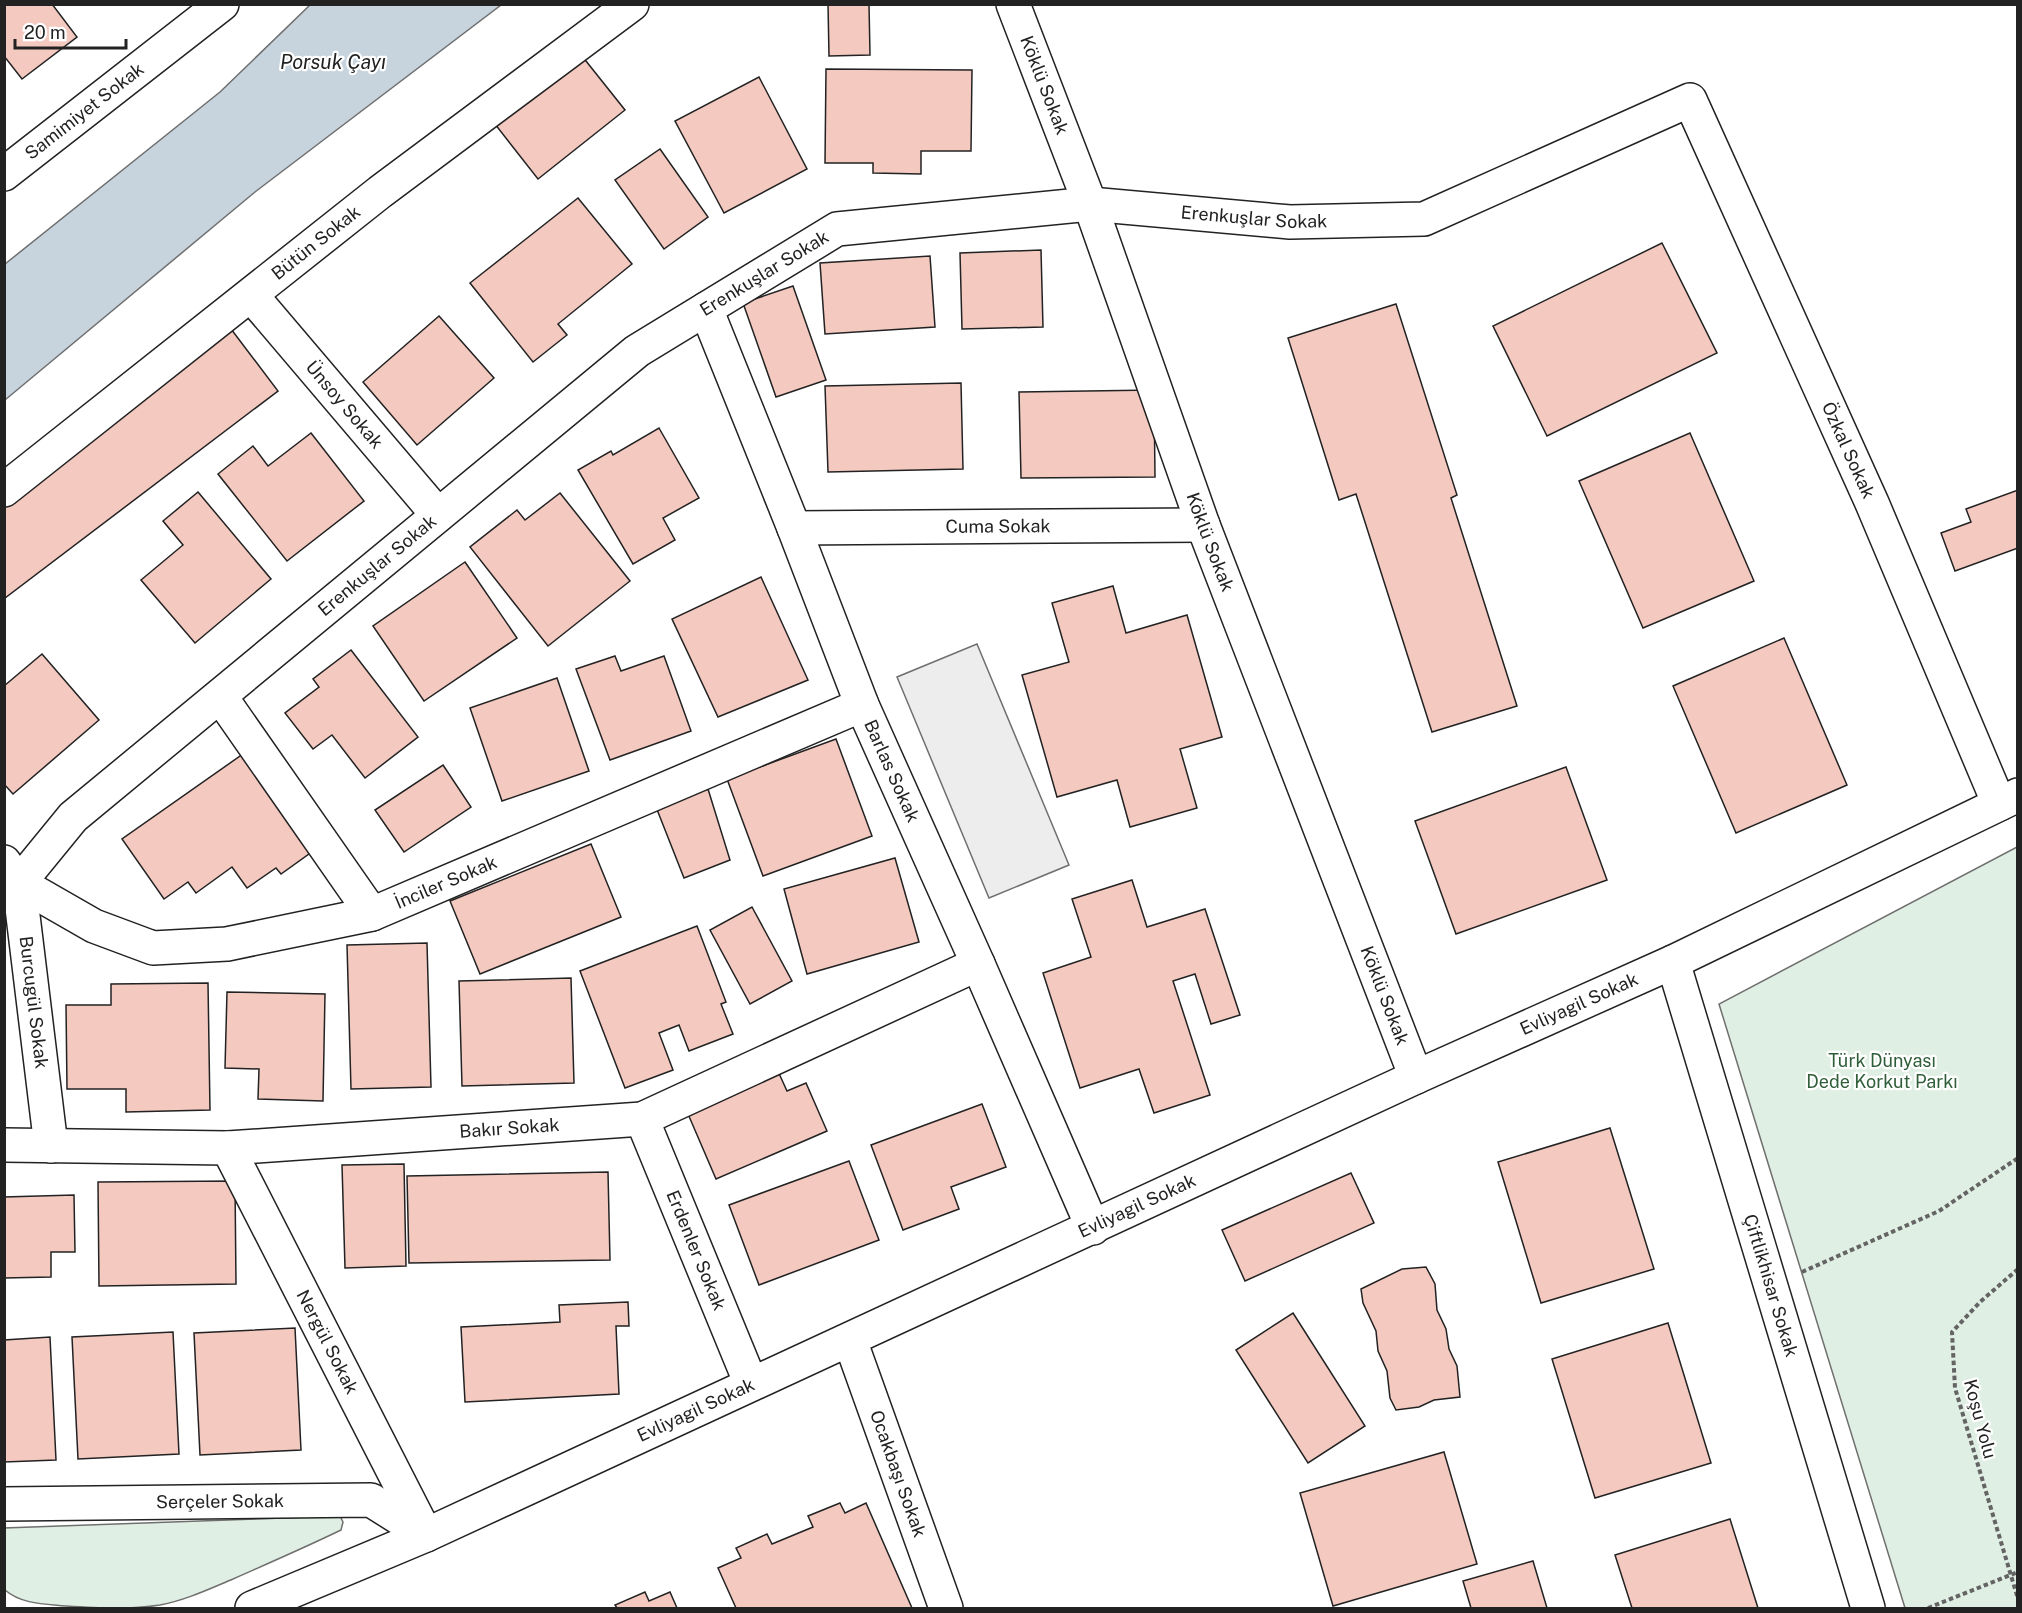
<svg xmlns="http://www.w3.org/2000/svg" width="2022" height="1613" font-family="'Public Sans',sans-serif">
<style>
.green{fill:#e0efe3;stroke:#6f6f6f;stroke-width:1.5}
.parking{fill:#ededed;stroke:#6f6f6f;stroke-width:1.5}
.water{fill:#c7d3dd;stroke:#6f6f6f;stroke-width:1.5}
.building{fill:#f3c9c0;stroke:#222;stroke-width:1.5}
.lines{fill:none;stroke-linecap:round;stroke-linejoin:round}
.street-casing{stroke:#222;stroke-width:36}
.path{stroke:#646464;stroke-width:4;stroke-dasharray:4.5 3;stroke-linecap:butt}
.street{stroke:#fff;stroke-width:33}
.labels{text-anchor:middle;stroke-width:4.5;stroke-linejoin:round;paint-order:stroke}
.street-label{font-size:18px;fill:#222;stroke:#fff}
.park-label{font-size:18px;fill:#2f5e38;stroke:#fff}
.water-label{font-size:20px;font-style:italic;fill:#222;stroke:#fff}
</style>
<rect width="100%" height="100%" fill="#fff"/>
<g class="green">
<path d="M2017,847v761h-112l-186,-604z"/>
<path d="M340,1516l3,6 -2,8c-35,17 -72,33 -108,49 -24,10 -47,21 -73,26 -32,5 -63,3 -95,1 -21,-2 -44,-2 -60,-16l-1,-62z"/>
</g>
<path class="parking" d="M977,644l92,221 -80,33 -92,-221z"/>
<path class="water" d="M310,5h191l-246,187 -250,208v-136l215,-172z"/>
<g class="building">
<path d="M4,4h48l25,33 -55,42 -18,-23z"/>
<path d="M828,4h41l1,51 -41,1z"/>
<path d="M578,51l47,59 -87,69 -47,-60z"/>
<path d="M826,69l146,1 -1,81h-50v23l-48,-1v-10h-48z"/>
<path d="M759,77l48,92 -83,44 -49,-92z"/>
<path d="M660,149l48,68 -44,32 -49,-69z"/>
<path d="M578,198l54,66 -74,60 9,11 -34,27 -63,-79z"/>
<path d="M1662,243l55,110 -170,83 -54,-110z"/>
<path d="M1041,250l2,77 -81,2 -2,-76z"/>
<path d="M930,256l5,71 -110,7 -5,-71z"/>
<path d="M793,286l33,94 -50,17 -33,-94z"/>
<path d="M1396,304l61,191 -6,3 66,208 -85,26 -76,-238 -17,6 -51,-162z"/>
<path d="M439,316l55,62 -77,67 -54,-63z"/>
<path d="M228,325l50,66 -273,207 -1,-105z"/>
<path d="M961,383l2,86 -135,3 -3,-86z"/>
<path d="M1154,390l1,87 -134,1 -2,-86z"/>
<path d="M659,428l40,70 -36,20 12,22 -42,24 -55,-94 33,-19 2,4z"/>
<path d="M311,433l53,68 -77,60 -69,-87 35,-28 15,20z"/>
<path d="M1690,433l64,148 -111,47 -64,-147z"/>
<path d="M2018,490v58l-63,23 -14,-38 30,-11 -5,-13z"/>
<path d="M198,492l73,87 -76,64 -54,-63 42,-35 -20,-24z"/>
<path d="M560,493l70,88 -82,65 -78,-99 47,-37 8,10z"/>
<path d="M465,562l52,76 -93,63 -51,-75z"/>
<path d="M761,577l47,103 -90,37 -46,-98z"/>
<path d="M1113,586l13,47 61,-18 35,122 -42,12 17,59 -67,19 -13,-47 -60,17 -35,-122 47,-13 -17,-59z"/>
<path d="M1784,638l63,147 -111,48 -63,-147z"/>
<path d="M351,650l67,87 -53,41 -33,-43 -19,14 -28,-36 34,-26 -6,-8z"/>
<path d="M42,654l57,66 -86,74 -9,-10v-98z"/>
<path d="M615,656l6,15 43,-15 27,75 -81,29 -34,-91z"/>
<path d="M557,678l32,93 -87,30 -32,-93z"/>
<path d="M836,739l36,97 -109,40 -36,-97z"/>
<path d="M250,749l70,97 -39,28 -5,-6 -29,20 -15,-21 -36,26 -8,-11 -24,17 -42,-60z"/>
<path d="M443,765l28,42 -67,45 -29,-42z"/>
<path d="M1566,767l41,113 -151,54 -41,-113z"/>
<path d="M708,789l22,71 -46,18 -28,-71z"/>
<path d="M591,844l30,73 -141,57 -30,-73z"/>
<path d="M895,858l24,84 -112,32 -23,-85z"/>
<path d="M1132,880l15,47 58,-18 35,106 -29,9 -16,-50 -22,7 37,114 -56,18 -15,-44 -59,19 -37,-115 48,-16 -19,-58z"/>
<path d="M752,907l40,74 -42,23 -40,-74z"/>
<path d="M697,926l29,76 -5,2 12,30 -44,17 -10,-26 -20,8 14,37 -48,18 -45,-117z"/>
<path d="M427,943l4,144 -80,2 -4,-144z"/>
<path d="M571,978l3,105 -112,3 -3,-105z"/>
<path d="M208,983l2,127 -84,2v-23h-59l-1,-84h45v-21z"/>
<path d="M227,992l98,2 -2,107 -65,-2 1,-30 -34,-1z"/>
<path d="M777,1069l10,22 19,-8 21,48 -111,48 -31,-72z"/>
<path d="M982,1104l24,63 -55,20 8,22 -56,21 -32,-85z"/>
<path d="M1610,1128l44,141 -113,34 -43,-141z"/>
<path d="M849,1161l30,79 -120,45 -30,-80z"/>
<path d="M404,1164l2,102 -61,2 -3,-103z"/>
<path d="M608,1172l2,88 -201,3 -2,-87z"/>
<path d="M1351,1173l23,50 -129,58 -23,-51z"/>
<path d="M235,1181l1,103 -137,2 -1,-104z"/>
<path d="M74,1195l1,57h-24v25l-47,1v-81z"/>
<path d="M1426,1267l9,17 2,26 9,19 3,20 8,17 3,31 -26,3 -15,7 -23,3 -6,-12 -3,-27 -9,-20 -2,-20 -13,-28 -2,-14 41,-20z"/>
<path d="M628,1302l1,24h-13l3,68 -154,8 -4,-75 99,-5 -1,-17z"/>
<path d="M1293,1313l72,113 -57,37 -72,-113z"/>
<path d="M1668,1323l43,140 -116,35 -43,-139z"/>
<path d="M295,1328l6,122 -101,5 -6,-122z"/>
<path d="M173,1332l6,122 -101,5 -6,-122z"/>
<path d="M50,1337l6,123 -52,2v-122z"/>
<path d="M1444,1452l33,112 -144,42 -33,-113z"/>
<path d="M840,1503l5,10 21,-10 46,105h-176l-18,-40 23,-10 -5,-10 31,-14 5,10 41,-17 -5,-11z"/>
<path d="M1730,1519l28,89h-126l-17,-53z"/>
<path d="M1533,1561l14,47h-76l-8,-27z"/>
<path d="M645,1592l4,9 21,-9 7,16h-60l-2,-3z"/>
</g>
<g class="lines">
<g class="street-casing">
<g id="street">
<path id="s1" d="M1013,4l77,200 113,321 213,552"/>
<path id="s2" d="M4,174l218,-170"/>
<path id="s3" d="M251,295l187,220"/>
<path id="s4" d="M706,309l88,219 68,177 116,259 115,264"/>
<path id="s5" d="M4,490l376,-298 252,-188"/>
<path id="s6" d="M794,528l409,-3"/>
<path d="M220,696l152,218"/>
<path id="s7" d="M4,862l15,21 32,263"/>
<path id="s8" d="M19,883l54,-66 564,-466 200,-122 253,-25 200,18 134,-3 266,-119 182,403 127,301"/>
<path id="s9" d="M19,883l75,43 59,22 74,-4 145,-30 490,-209"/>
<path id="s10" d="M1673,962l195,646"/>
<path id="s11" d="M642,1119l109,265"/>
<path id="s12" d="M4,1145l224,3 414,-29 336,-155"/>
<path id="s13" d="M228,1148l198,387"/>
<path id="s14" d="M850,1340l96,268"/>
<path id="s15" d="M4,1504l367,-4 54,34"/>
<path id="s16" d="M252,1608l174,-73 990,-458 257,-115 345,-167"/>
</g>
</g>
<g class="path">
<path d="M2018,1269l-38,33 -28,30 3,56 63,211"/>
<path d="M1802,1272l137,-61 79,-53"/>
<path d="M1928,1608l90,-36"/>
</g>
<use href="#street" class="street"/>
</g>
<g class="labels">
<g class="street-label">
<text dy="6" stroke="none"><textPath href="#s1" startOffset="87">Köklü Sokak</textPath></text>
<text dy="6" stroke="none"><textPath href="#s2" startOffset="102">Samimiyet Sokak</textPath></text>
<text dy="6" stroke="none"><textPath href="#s8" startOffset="1470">Erenkuşlar Sokak</textPath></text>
<text dy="6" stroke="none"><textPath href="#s5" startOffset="398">Bütün Sokak</textPath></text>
<text dy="6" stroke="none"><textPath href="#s8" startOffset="966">Erenkuşlar Sokak</textPath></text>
<text dy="6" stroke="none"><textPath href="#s3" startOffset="144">Ünsoy Sokak</textPath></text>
<text dy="6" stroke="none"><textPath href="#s8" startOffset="2316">Özkal Sokak</textPath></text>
<text dy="6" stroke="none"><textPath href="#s6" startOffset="204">Cuma Sokak</textPath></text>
<text dy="6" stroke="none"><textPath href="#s1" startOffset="573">Köklü Sokak</textPath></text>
<text dy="6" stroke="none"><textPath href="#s8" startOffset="480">Erenkuşlar Sokak</textPath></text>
<text dy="6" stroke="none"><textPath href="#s4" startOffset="498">Barlas Sokak</textPath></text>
<text dy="6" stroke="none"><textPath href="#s9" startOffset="452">İnciler Sokak</textPath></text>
<text dy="6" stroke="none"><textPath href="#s1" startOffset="1059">Köklü Sokak</textPath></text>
<text dy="6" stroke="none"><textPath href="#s7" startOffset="146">Burcugül Sokak</textPath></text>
<text dy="6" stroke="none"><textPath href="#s16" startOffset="1458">Evliyagil Sokak</textPath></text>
<text dy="6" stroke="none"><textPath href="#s12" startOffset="506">Bakır Sokak</textPath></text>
<text dy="6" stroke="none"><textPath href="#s16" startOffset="972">Evliyagil Sokak</textPath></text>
<text dy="6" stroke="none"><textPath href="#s11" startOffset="142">Erdenler Sokak</textPath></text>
<text dy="6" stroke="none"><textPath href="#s10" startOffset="338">Çiftlikhisar Sokak</textPath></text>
<text dy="6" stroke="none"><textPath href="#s13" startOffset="218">Nergül Sokak</textPath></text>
<text dy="6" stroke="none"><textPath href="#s16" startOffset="486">Evliyagil Sokak</textPath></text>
<text transform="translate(1980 1419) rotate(75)" y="6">Koşu Yolu</text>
<text dy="6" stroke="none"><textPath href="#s14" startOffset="142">Ocakbaşı Sokak</textPath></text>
<text dy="6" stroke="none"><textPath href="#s15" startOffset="216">Serçeler Sokak</textPath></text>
</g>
<g class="park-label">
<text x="1882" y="1067">Türk Dünyası<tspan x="1882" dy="21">Dede Korkut Parkı</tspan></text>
</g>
<g class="water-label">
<text x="333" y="69">Porsuk Çayı</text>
</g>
</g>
<rect width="2022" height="1613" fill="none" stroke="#222222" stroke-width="12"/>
<path d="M15 39v9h111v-9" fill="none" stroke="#222222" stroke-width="3"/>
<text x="24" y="39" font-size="18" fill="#222222" stroke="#ffffff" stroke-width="4.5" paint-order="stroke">20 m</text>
</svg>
